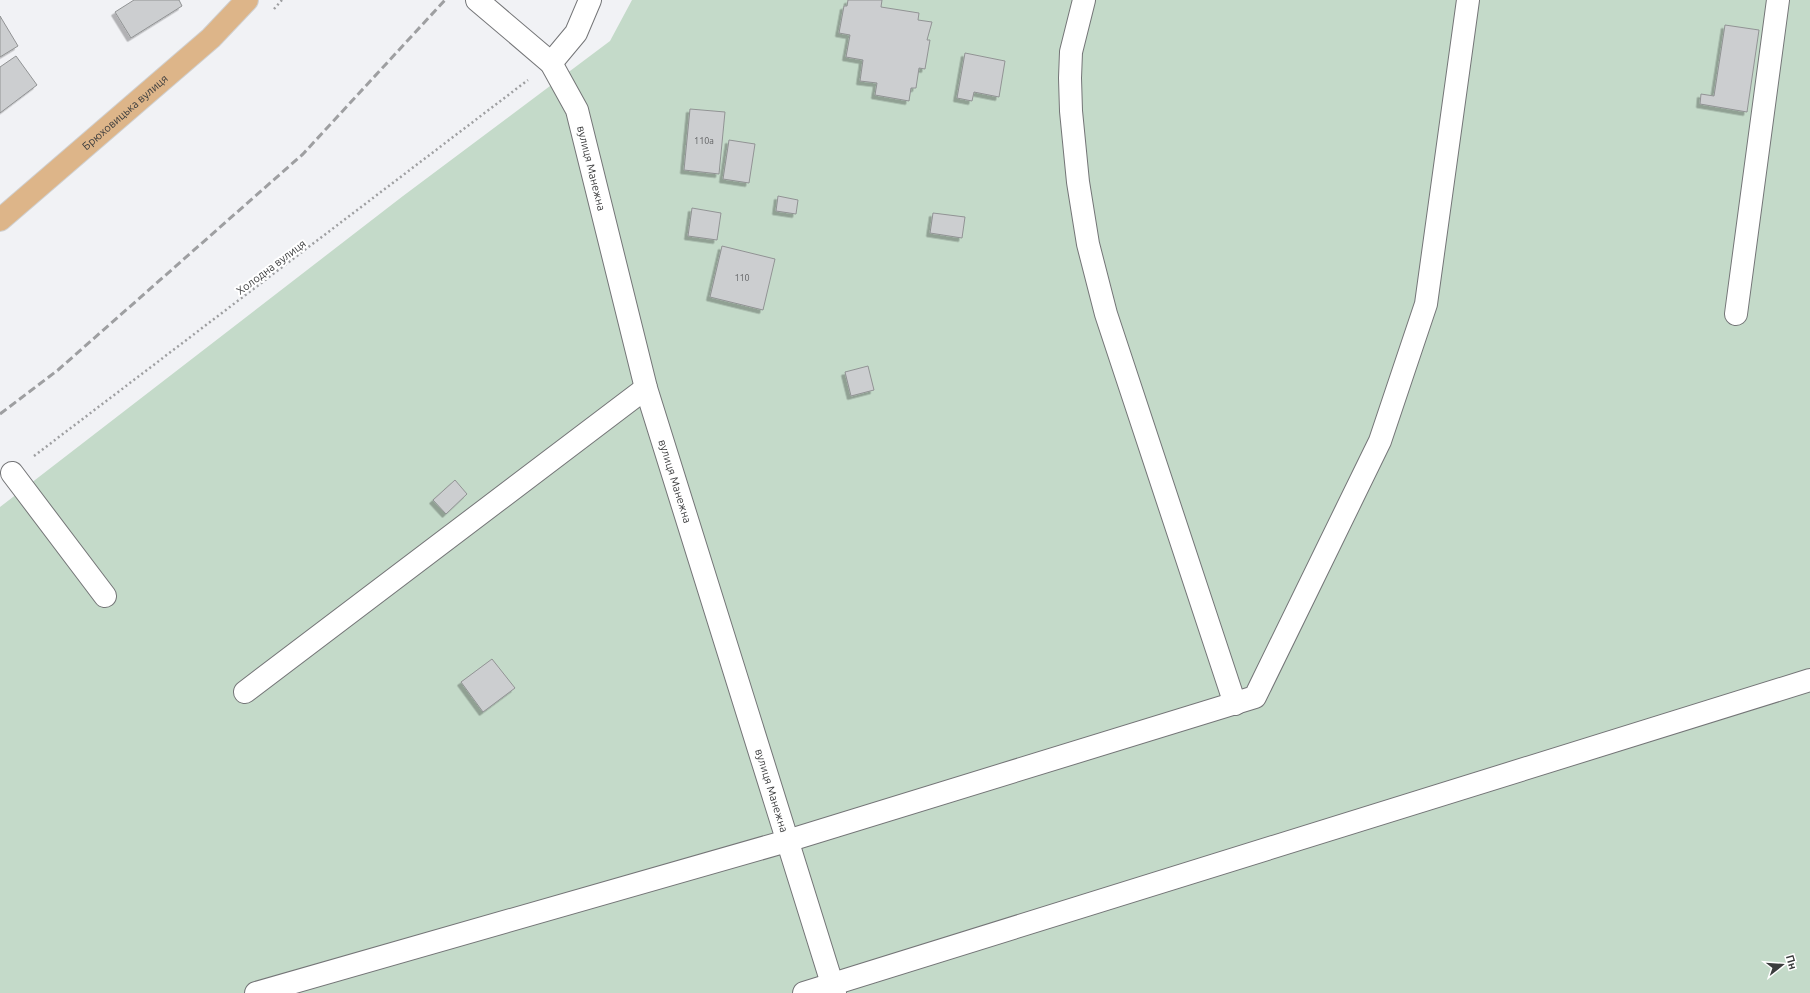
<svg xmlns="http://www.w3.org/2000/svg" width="1810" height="993" font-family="Ubuntu,sans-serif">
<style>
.green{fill:#c4dac9}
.building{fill:#ccced0;stroke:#919394;filter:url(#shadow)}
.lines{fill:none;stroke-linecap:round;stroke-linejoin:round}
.minor-casing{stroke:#747577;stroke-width:24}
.major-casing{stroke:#d0d0d0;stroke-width:24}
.path{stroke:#9e9fa1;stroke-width:2.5;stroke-dasharray:2 3;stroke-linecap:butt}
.minor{stroke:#fff;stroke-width:22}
.major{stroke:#ddb589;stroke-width:22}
.rail{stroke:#9e9fa1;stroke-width:3;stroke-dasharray:8 4;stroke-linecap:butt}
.labels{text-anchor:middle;stroke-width:4;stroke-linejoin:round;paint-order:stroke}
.number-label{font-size:9px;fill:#5f6062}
.street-label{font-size:11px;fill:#3b3c3d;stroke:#fff}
</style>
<defs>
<filter id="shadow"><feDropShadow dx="-3.5" dy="3.5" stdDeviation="0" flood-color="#0004"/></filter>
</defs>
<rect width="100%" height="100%" fill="#f1f2f5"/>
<path class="green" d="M632,0h1178v993h-1810v-486l403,-311 207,-155z"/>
<g class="building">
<path d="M134,0h45l3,6 -51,32 -16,-26z"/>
<path d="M848,0h34l-1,7 38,6 -1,7 14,2 -5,18h3l-5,29 -6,-1 -3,20h-5l-2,13 -34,-6 2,-12 -17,-2 3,-21 -17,-3 4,-22 -11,-2 5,-27h3z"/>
<path d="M0,16l18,30 -18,11z"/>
<path d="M1725,25l34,5 -12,82 -47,-8 1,-10 13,2z"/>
<path d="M965,53l40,8 -6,36 -25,-5 -2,9 -15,-3z"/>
<path d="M16,56l21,29 -37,28v-46z"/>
<path d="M690,109l35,3 -6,62 -35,-4z"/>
<path d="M729,140l26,4 -6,39 -26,-4z"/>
<path d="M778,196l20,4 -2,14 -20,-3z"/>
<path d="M692,208l29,5 -4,27 -29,-4z"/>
<path d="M933,213l32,4 -3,21 -32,-5z"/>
<path d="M722,246l53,13 -12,51 -53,-13z"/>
<path d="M868,366l6,24 -23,6 -6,-24z"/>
<path d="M455,480l12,14 -21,20 -13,-14z"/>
<path d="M492,659l23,29 -32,24 -22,-30z"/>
</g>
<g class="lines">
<g class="minor-casing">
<g id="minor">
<path id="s1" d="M477,0l74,63 26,47 69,278 189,605"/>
<path d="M1084,0l-13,52 -1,26 1,33 7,71 10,62 18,70 129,390"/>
<path d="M551,63l25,-30 14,-33"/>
<path d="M1736,314l42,-314"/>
<path d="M12,473l93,123"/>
<path d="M245,692l401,-304"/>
<path d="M256,993l531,-152 468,-144 125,-256 46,-137 42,-304"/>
<path d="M804,993l1006,-313"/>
</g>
</g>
<g class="major-casing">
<g id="major">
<path id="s2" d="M0,220l211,-182 36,-38"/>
</g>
</g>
<g class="path">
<path d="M274,9l8,-9"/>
<path d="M34,456l494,-376"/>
</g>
<use href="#minor" class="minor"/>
<use href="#major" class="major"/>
<path class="rail" d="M0,414l58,-44 245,-216 142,-154"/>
</g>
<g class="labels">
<g class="number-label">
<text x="704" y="144">110а</text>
<text x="742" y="281">110</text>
</g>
<g class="street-label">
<text dy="4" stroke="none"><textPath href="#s2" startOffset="165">Брюховицька вулиця</textPath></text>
<text dy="4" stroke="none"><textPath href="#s1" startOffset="211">вулиця Манежна</textPath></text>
<text transform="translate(271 267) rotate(-37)" y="4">Холодна вулиця</text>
<text dy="4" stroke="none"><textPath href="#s1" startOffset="535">вулиця Манежна</textPath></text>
<text dy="4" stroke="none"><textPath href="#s1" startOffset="859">вулиця Манежна</textPath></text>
</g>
</g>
<g transform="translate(1782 965) rotate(73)" stroke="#ffffff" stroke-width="3" paint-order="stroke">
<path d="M0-3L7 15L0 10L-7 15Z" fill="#3b3c3d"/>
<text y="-6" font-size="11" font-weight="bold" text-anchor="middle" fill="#3b3c3d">Пн</text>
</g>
</svg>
